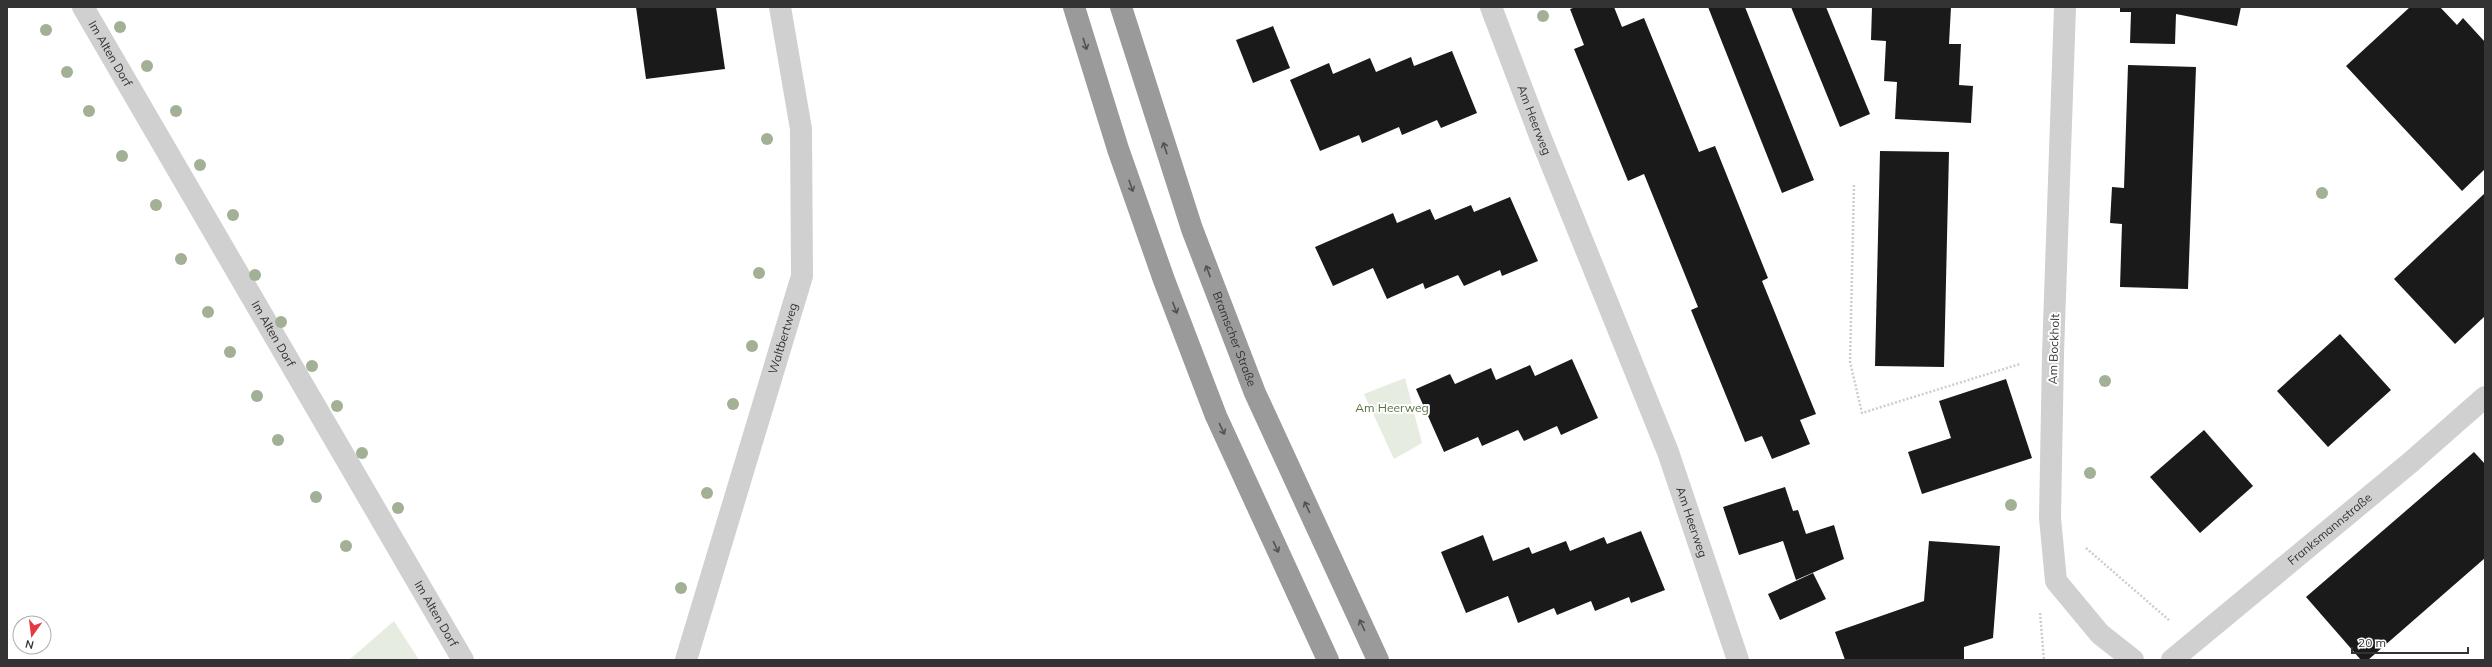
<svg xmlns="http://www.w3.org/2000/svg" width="2492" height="667" font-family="Mulish,sans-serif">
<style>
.green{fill:#e6ecdf}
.building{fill:#1a1a1a}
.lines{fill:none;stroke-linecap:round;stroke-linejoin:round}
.path{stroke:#cdcdcd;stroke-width:2.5;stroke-dasharray:2 2;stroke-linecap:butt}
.street{stroke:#d0d0d0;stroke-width:22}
.highway{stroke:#9a9a9a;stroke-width:22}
.tree{fill:#a2b095}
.oneway{stroke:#525252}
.labels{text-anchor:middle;stroke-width:4;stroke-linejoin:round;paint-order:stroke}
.street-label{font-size:12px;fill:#333;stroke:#fff}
.park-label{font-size:12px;fill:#56703f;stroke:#fff}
</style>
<rect width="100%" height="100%" fill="#fff"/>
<g class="green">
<path d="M1405,378l17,65 -28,16 -30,-65z"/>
<path d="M394,621l25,39h-70z"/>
</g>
<g class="building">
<path d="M636,7h80l9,62 -79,10z"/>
<path d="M1576,7h38l8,20 22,-9 55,134 16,-6 53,132 -6,3 54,133 -16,6 10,24 -38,15 -10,-23 -17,6 -54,-132 7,-3 -54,-133 -16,7 -54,-132 10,-4 -14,-36z"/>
<path d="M1708,7h37l69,173 -32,13z"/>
<path d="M1791,7h35l44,107 -30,13z"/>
<path d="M1872,7h79l-2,37h12l-2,41 14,1 -2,37 -76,-4 2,-37 -13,-1 2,-40 -15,-1z"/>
<path d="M2120,7h121l-4,19 -61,-12 -1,30 -45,-1 1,-31h-11z"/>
<path d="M2410,7h30l17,18 6,-7 22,24v127l-23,22 -116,-125z"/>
<path d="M1273,26l17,42 -37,15 -17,-43z"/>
<path d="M1452,51l25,62 -36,15 -4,-8 -35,15 -3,-8 -37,16 -3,-8 -39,16 -30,-71 39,-17 4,11 37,-16 6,14 35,-15 3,9z"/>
<path d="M2128,65l68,2 -8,222 -68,-2 2,-63 -12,-1 2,-36 12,1z"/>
<path d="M1880,151l69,1 -5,215 -69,-1z"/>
<path d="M2485,193v123l-30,28 -61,-65z"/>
<path d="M1510,197l28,64 -36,15 -2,-6 -36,16 -6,-11 -33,14 -2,-6 -36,16 -14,-31 -40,18 -18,-39 78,-34 4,10 33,-14 5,11 36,-15 3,7z"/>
<path d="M2340,334l51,56 -63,57 -51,-56z"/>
<path d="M1572,359l26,59 -37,17 -4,-9 -33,15 -6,-11 -36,16 -4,-9 -34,15 -28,-63 34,-15 5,10 36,-16 5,12 34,-15 5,11z"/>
<path d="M2006,379l26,79 -110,36 -14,-42 43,-14 -12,-37z"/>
<path d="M2204,430l49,56 -53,47 -50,-56z"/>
<path d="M2474,452l11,12v94l-117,102h-7l-55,-63z"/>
<path d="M1785,487l8,24 5,-1 8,24 28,-9 10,34 -48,21 -13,-39 -44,14 -16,-48z"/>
<path d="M1641,531l24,59 -34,13 -2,-6 -34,14 -4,-10 -34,14 -3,-7 -36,15 -10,-27 -42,17 -25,-61 42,-17 10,26 36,-14 3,7 34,-13 4,10 34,-14 3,7z"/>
<path d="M1929,541l71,5 -7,92 -29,9v13h-119l-10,-28 89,-31z"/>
<path d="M1813,573l13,26 -46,21 -12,-26z"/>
</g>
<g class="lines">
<g class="path">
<path d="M1854,185l-4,177 12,51 158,-49"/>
<path d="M2086,548l84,73"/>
<path d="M2040,613l4,47"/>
</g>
<g class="street">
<path id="s1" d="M83,7l380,653"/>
<path id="s2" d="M1491,7l49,129 128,316 70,208"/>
<path d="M2065,7l-12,347 -3,164 6,63 44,53 33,26"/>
<path id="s3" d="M686,660l116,-384 -1,-147 -21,-122"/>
<path id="s4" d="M2172,660l239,-198 74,-65"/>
</g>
<g class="highway">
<path d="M1074,7l44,142 46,131 52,136 112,244"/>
<path id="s5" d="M1121,7l71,222 63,164 123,267"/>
</g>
</g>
<g class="tree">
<circle cx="1543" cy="16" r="6"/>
<circle cx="120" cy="27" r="6"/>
<circle cx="46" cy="30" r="6"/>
<circle cx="147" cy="66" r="6"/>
<circle cx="67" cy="72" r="6"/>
<circle cx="89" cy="111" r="6"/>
<circle cx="176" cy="111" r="6"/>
<circle cx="767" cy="139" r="6"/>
<circle cx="122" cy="156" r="6"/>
<circle cx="200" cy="165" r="6"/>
<circle cx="2322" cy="193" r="6"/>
<circle cx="156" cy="205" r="6"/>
<circle cx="233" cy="215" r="6"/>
<circle cx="181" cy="259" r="6"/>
<circle cx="759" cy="273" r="6"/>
<circle cx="255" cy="275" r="6"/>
<circle cx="208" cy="312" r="6"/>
<circle cx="281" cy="322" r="6"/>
<circle cx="752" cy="346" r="6"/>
<circle cx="230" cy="352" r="6"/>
<circle cx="312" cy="366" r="6"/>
<circle cx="2105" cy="381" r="6"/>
<circle cx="257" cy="396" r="6"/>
<circle cx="733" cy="404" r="6"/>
<circle cx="337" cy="406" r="6"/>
<circle cx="278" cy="440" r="6"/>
<circle cx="362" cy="453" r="6"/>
<circle cx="2090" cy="473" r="6"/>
<circle cx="707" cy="493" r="6"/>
<circle cx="316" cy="497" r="6"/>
<circle cx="2011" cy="505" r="6"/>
<circle cx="398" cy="508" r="6"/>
<circle cx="346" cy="546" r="6"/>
<circle cx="681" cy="588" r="6"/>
</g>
<defs><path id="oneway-shaft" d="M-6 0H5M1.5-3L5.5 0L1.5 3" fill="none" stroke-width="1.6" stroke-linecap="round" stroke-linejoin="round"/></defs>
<g class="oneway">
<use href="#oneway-shaft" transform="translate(1085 44) rotate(72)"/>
<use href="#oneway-shaft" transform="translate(1165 148) rotate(-108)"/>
<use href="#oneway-shaft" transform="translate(1131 186) rotate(71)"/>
<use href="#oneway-shaft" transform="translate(1208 271) rotate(-111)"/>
<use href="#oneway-shaft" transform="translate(1175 308) rotate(69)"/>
<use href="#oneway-shaft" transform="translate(1222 429) rotate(65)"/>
<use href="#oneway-shaft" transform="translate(1307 507) rotate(-115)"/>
<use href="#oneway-shaft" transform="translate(1276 547) rotate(65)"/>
<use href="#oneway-shaft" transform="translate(1362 625) rotate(-115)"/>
</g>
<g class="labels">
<g class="street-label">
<text dy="4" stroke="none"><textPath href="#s1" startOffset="54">Im Alten Dorf</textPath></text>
<text dy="4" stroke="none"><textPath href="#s2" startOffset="121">Am Heerweg</textPath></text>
<text dy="4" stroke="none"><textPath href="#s1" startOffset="378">Im Alten Dorf</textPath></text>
<text dy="4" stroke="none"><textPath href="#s3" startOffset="336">Waltbertweg</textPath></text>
<text dy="4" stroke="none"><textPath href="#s5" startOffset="351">Bramscher Straße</textPath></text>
<text transform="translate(2054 349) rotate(-88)" y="4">Am Bockholt</text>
<text dy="4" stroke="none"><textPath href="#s2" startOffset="553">Am Heerweg</textPath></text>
<text dy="4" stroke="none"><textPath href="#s4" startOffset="205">Franksmannstraße</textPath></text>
<text dy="4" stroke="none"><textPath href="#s1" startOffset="702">Im Alten Dorf</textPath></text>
</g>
<g class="park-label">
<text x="1392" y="412">Am Heerweg</text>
</g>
</g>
<rect width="2492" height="667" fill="none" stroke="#333333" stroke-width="16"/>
<g transform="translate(32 635) rotate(194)"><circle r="19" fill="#ffffff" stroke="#adadad"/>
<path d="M0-3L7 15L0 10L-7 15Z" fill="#e63946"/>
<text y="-6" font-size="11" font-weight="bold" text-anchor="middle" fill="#333333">N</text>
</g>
<path d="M2352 647v6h116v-6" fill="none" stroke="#333333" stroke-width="2"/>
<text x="2358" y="647" font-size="12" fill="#333333" stroke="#ffffff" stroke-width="3" paint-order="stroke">20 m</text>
</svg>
